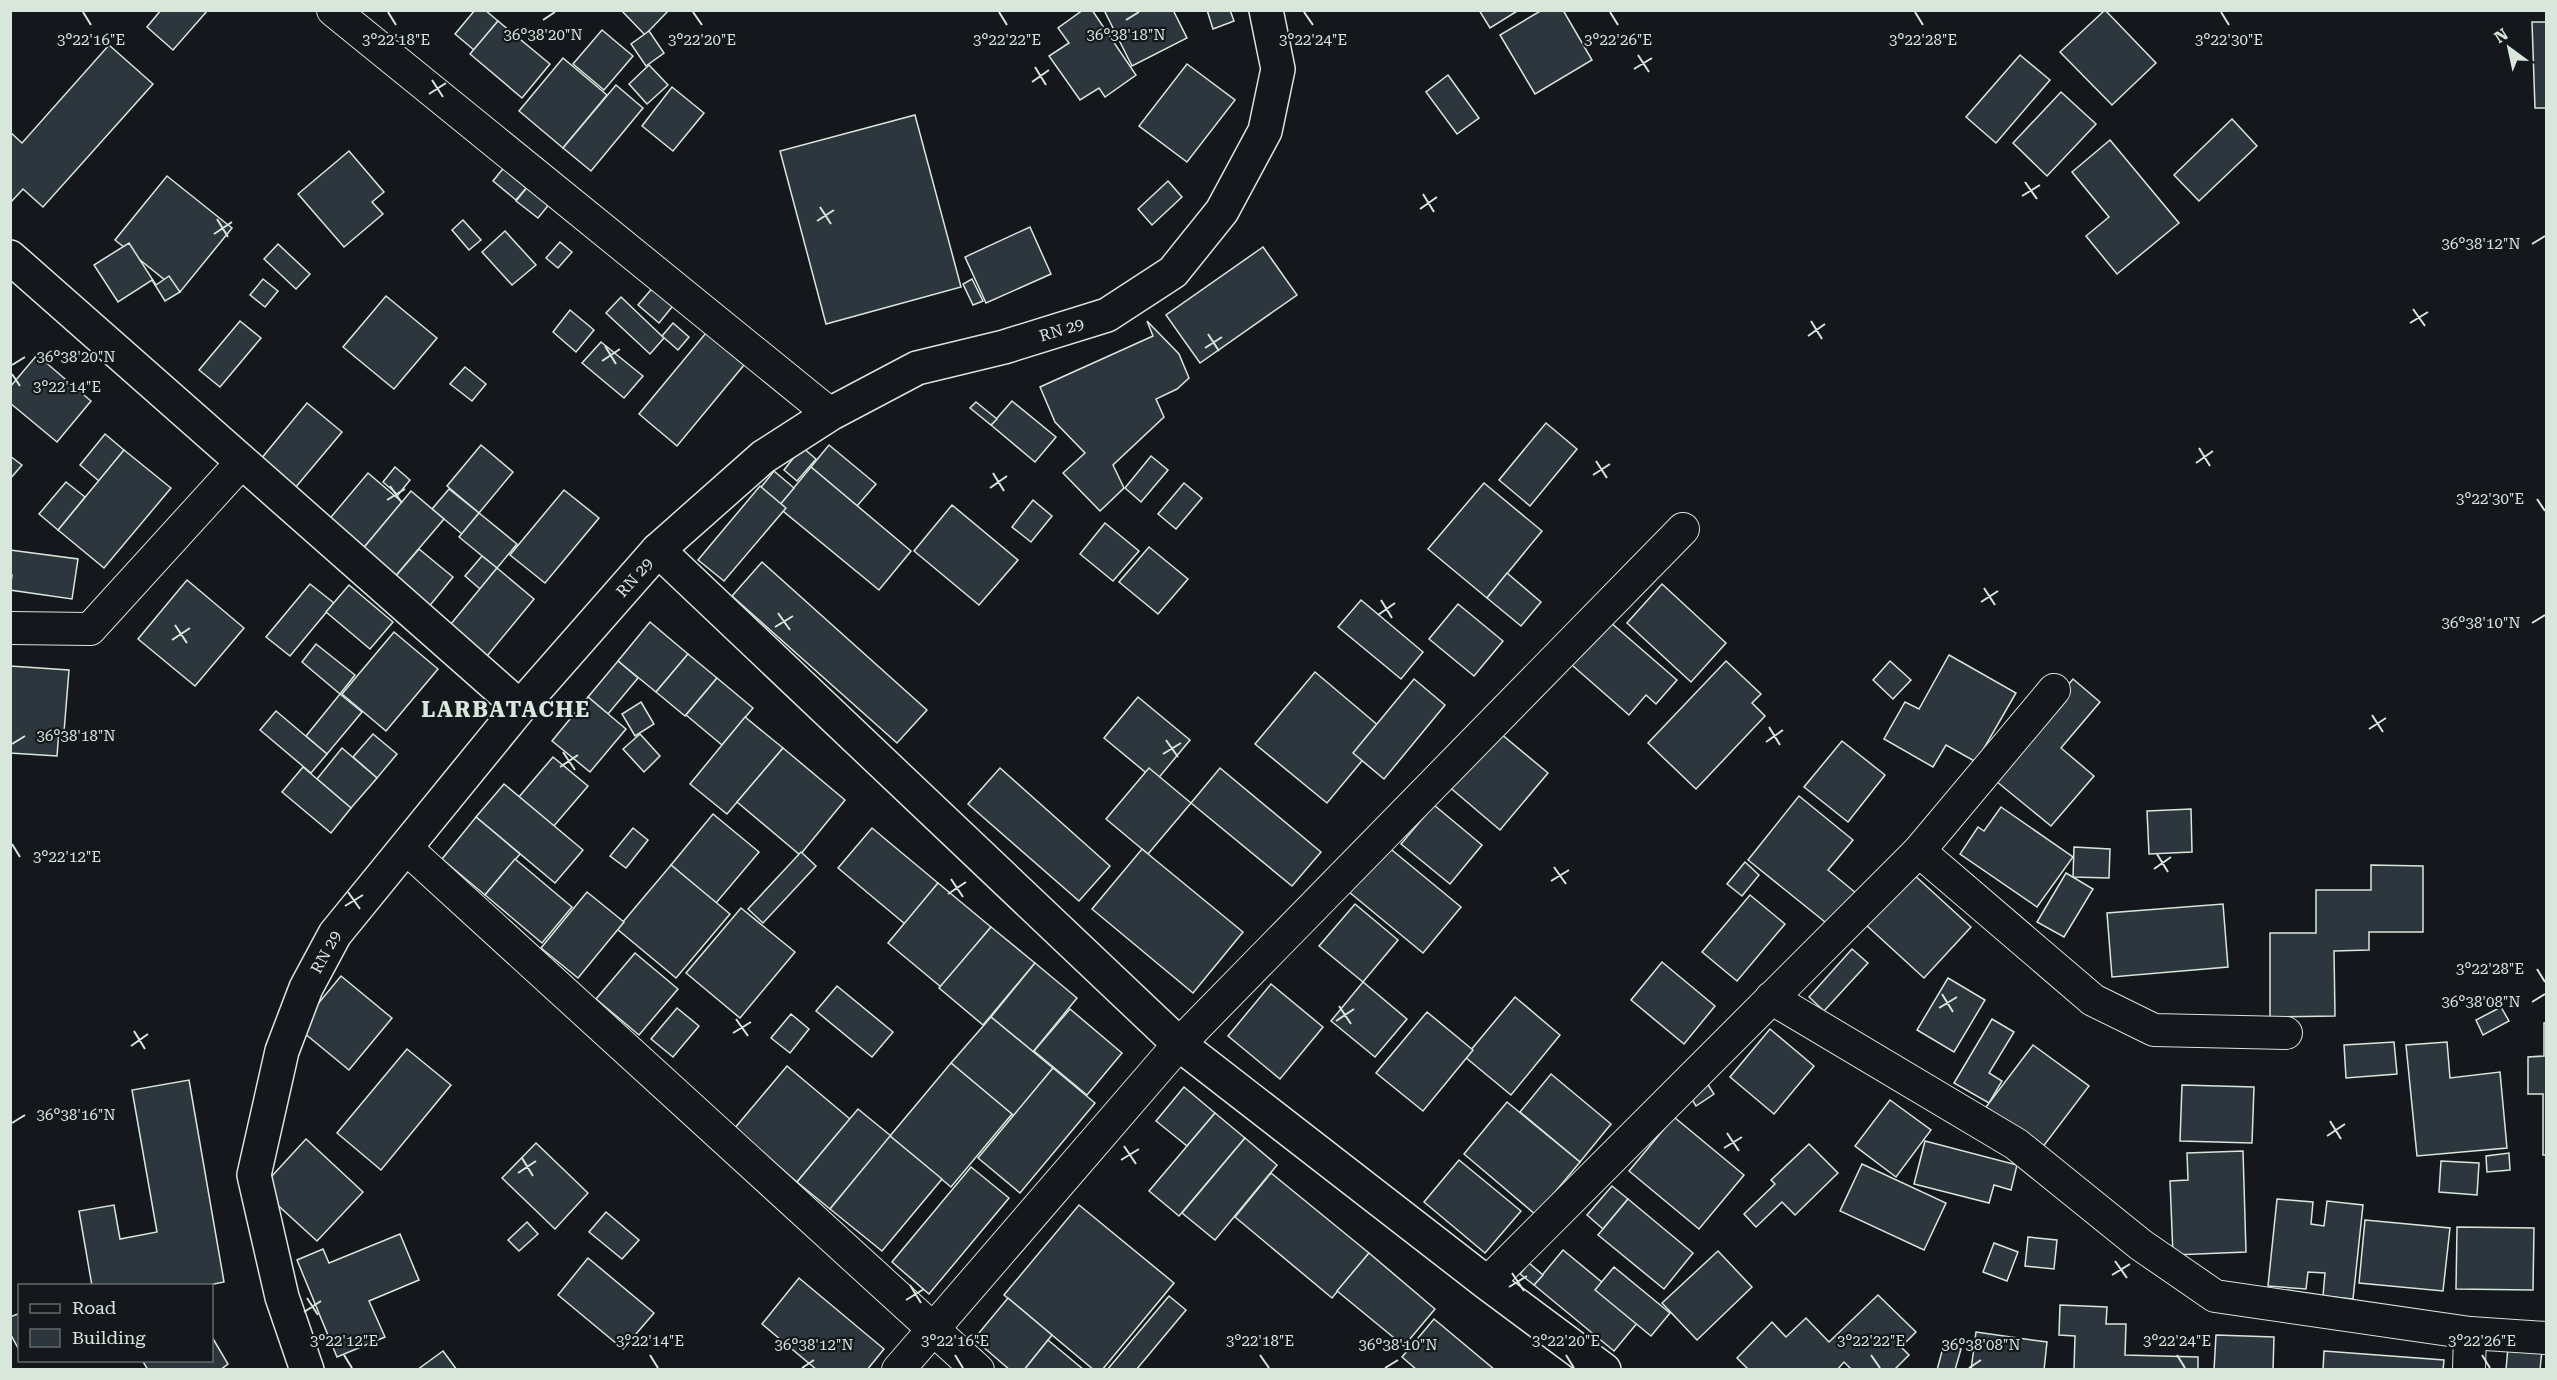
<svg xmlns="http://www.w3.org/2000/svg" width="2557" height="1380" font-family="'Roboto Serif',serif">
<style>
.building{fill:#2c363c;stroke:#d8e6dc;stroke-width:1.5}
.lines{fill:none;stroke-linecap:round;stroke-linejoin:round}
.street-casing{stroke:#d8e6dc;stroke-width:34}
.secondary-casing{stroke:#d8e6dc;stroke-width:36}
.primary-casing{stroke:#d8e6dc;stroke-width:36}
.street{stroke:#14181c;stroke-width:32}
.secondary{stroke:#14181c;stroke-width:33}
.primary{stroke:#14181c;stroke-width:33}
.ticks{fill:none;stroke:#d8e6dc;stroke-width:2}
.labels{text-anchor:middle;stroke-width:4.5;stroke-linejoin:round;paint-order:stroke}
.street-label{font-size:16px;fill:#d8e6dc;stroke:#14181c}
.district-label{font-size:22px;font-weight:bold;letter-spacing:1.5px;fill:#d8e6dc;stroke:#14181c}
.ticks-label{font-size:15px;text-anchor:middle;fill:#d8e6dc;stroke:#14181c;stroke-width:4.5;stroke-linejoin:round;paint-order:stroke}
</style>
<rect width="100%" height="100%" fill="#14181c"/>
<g class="building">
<path d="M161,10h47l-35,40 -26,-23z"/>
<path d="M475,10h10l13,11 -24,29 -19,-16z"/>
<path d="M621,10h48l-24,25z"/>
<path d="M1083,10h9l44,65 -31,22 -6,-9 -19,12 -31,-44 20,-13 -11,-15z"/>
<path d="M1104,10h69l14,28 -55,28z"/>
<path d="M1207,10h23l4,11 -21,8z"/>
<path d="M1479,10h40l-29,18z"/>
<path d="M1542,10h21l29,50 -57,34 -35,-59z"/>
<path d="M2105,10l51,53 -44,42 -52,-53z"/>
<path d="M498,21l52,43 -28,34 -52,-44z"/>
<path d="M2532,22h14v86h-11z"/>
<path d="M602,30l31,26 -29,34 -31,-26z"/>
<path d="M649,31l15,22 -18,13 -15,-22z"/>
<path d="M109,45l44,39 -110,123 -20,-18 -13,14v-71l12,11z"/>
<path d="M2020,55l30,25 -54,63 -30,-26z"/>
<path d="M563,58l44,37 -44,53 -44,-37z"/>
<path d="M1187,64l48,36 -48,62 -48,-36z"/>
<path d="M649,65l19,20 -21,19 -18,-20z"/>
<path d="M1448,75l31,43 -22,16 -31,-42z"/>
<path d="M616,85l27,23 -52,63 -28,-23z"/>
<path d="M672,87l32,26 -31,38 -31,-25z"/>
<path d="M2061,92l35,32 -49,52 -34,-33z"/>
<path d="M915,115l46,172 -135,37 -46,-173z"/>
<path d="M2232,119l25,27 -58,55 -25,-26z"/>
<path d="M2110,140l69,83 -62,51 -31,-38 23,-19 -37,-45z"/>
<path d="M349,151l35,41 -12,10 11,12 -39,33 -46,-53z"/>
<path d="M510,160l24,19 -18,21 -23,-19z"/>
<path d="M167,176l65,52 -52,64 -65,-52z"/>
<path d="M534,179l21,18 -17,21 -22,-17z"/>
<path d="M1168,181l14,16 -30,28 -14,-16z"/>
<path d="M463,220l18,20 -12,10 -17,-20z"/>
<path d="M1030,227l21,47 -65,29 -21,-46z"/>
<path d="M505,231l31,34 -24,20 -30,-33z"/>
<path d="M560,242l12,10 -14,16 -12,-10z"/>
<path d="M129,243l27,42 13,-9 11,16 -15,9 -13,-21 -34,22 -24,-37z"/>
<path d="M278,244l32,30 -14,15 -32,-30z"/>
<path d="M1263,247l34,48 -97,68 -34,-48z"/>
<path d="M263,279l15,12 -13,16 -15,-12z"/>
<path d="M972,279l11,22 -10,4 -10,-21z"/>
<path d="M655,285l21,17 -17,21 -21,-18z"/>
<path d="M386,296l51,42 -43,51 -51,-42z"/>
<path d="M621,297l43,41 -14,16 -44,-41z"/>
<path d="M570,310l24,20 -18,22 -23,-20z"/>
<path d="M240,321l21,17 -41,49 -21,-17z"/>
<path d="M1147,321l32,33 10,24 -12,11 -21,10 8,18 -51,48 11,23 -24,23 -37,-38 22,-20 -30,-31 -15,-35 113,-51z"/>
<path d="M673,323l16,14 -11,13 -16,-14z"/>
<path d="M706,333l38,32 -67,81 -38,-32z"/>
<path d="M601,342l42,34 -19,22 -42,-35z"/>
<path d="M37,355l54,46 -34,41 -47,-39v-16z"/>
<path d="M465,367l21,17 -14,17 -22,-17z"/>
<path d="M1012,401l44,36 -21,25 -44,-37z"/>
<path d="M976,402l21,17 -6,6 -21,-17z"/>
<path d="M307,403l35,29 -52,62 -34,-29z"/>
<path d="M1546,423l31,26 -47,57 -31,-26z"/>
<path d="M105,434l19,16 -25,31 -19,-16z"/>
<path d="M481,445l32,27 -34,41 -32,-27z"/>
<path d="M829,445l47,39 -19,22 -46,-39z"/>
<path d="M802,447l14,12 -19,22 -13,-11z"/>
<path d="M124,450l47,38 -67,80 -46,-38z"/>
<path d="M10,456l12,9 -12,14z"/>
<path d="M1151,456l17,14 -27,32 -16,-14z"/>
<path d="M395,467l15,13 -12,15 -15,-13z"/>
<path d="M811,467l100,84 -32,39 -101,-83z"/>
<path d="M774,471l20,17 -16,19 -20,-16z"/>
<path d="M368,473l34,29 -46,55 -35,-28z"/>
<path d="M66,482l19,15 -27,33 -19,-16z"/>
<path d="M1184,483l18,15 -26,31 -18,-15z"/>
<path d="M1484,483l58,48 -55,67 -59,-49z"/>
<path d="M760,486l26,22 -62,73 -26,-21z"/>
<path d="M449,489l30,24 -17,21 -30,-25z"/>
<path d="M564,490l35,28 -54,65 -35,-28z"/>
<path d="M411,491l33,28 -56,66 -32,-28z"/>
<path d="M1033,500l19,16 -21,26 -19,-15z"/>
<path d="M952,505l66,55 -39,45 -65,-54z"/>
<path d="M479,513l38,31 -20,24 -38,-31z"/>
<path d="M1105,523l34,28 -26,30 -33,-27z"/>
<path d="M1149,547l39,32 -30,35 -39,-32z"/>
<path d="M419,549l34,28 -30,37 -35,-29z"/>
<path d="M10,550l68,9 -6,40 -62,-9 2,-15 -2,-1z"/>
<path d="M482,556l15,12 -17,21 -15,-13z"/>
<path d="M762,562l165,148 -30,33 -165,-147z"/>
<path d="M497,568l37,31 -51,62 -37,-31z"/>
<path d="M1507,573l34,29 -20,24 -34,-28z"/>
<path d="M187,580l57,48 -49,58 -57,-47z"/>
<path d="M310,584l24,19 -44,53 -24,-19z"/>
<path d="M1662,584l64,59 -35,39 -64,-59z"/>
<path d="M349,585l44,37 -23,27 -44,-37z"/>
<path d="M1361,600l62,52 -22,27 -63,-52z"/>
<path d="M1458,604l45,37 -29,35 -45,-37z"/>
<path d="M1602,615l75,65 -21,24 -10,-9 -17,20 -64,-56z"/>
<path d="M650,622l38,32 -32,38 -38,-31z"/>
<path d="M394,632l44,37 -52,62 -44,-37z"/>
<path d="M316,644l39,31 -15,19 -38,-32z"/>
<path d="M688,654l29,24 -32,38 -29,-24z"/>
<path d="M1949,655l67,38 -40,69 -30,-17 -13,22 -49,-28 21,-37 14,7z"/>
<path d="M618,661l20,17 -30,36 -20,-17z"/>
<path d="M1726,661l35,33 -9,9 13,13 -69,73 -48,-46z"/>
<path d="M1890,661l21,19 -18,19 -20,-19z"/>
<path d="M10,666l59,4 -5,62 -5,-1 -2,25 -47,-3z"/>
<path d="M1315,672l71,60 -59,71 -72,-59z"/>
<path d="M717,678l36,30 -31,37 -36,-30z"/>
<path d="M1414,679l31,26 -61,74 -31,-26z"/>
<path d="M2073,679l27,23 -39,46 33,28 -43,50 -60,-49z"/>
<path d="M340,694l22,18 -35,42 -21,-18z"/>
<path d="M588,697l38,32 -36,43 -38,-31z"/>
<path d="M1138,697l52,43 -34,41 -52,-43z"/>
<path d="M641,702l13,22 -19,12 -13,-22z"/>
<path d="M276,711l51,43 -16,19 -51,-43z"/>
<path d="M745,717l38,31 -56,66 -37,-30z"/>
<path d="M1494,728l54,45 -48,57 -53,-45z"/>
<path d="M373,734l24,20 -20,24 -24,-21z"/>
<path d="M640,734l20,22 -16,16 -21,-23z"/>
<path d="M1842,741l43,34 -37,47 -44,-35z"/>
<path d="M342,748l35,30 -26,30 -34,-29z"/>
<path d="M783,748l62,52 -45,55 -63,-53z"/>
<path d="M553,757l35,29 -35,41 -35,-29z"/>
<path d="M303,767l48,41 -20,25 -49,-41z"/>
<path d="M1000,768l110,98 -31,35 -111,-97z"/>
<path d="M1149,768l42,35 -43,51 -42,-35z"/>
<path d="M1220,768l101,84 -29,34 -101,-83z"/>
<path d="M504,784l79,66 -28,33 -79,-66z"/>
<path d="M1799,796l54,44 -25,30 28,23 -26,33 -82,-66z"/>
<path d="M1434,805l48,40 -32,39 -49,-40z"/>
<path d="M2001,807l72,50 -36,50 -77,-53 18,-27 6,4z"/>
<path d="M2191,809l1,43 -43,2 -2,-43z"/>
<path d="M713,814l46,38 -43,51 -45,-38z"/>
<path d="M476,817l44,37 -35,41 -43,-36z"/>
<path d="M633,828l15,12 -22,28 -16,-12z"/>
<path d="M872,828l66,55 -33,41 -67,-56z"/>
<path d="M1387,846l74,61 -38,46 -74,-61z"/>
<path d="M2074,847l36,2 -1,29 -36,-1z"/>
<path d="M1142,849l101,83 -50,61 -101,-84z"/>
<path d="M801,852l15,14 -53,57 -15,-14z"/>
<path d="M515,859l57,48 -30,36 -57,-48z"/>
<path d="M1745,862l14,13 -17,21 -15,-12z"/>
<path d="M671,865l59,49 -54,64 -59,-49z"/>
<path d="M2371,865l52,1v66h-54v18l-35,1 1,65 -65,1v-84h46v-43h55z"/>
<path d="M1912,873l59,54 -47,51 -59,-54z"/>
<path d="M2066,873l27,16 -29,48 -27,-15z"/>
<path d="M938,883l53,44 -50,60 -53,-44z"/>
<path d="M587,892l37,30 -46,56 -37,-30z"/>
<path d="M1750,895l35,29 -48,57 -35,-29z"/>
<path d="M1355,904l43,36 -35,42 -44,-36z"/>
<path d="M2223,904l5,63 -116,10 -5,-64z"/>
<path d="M741,908l54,44 -55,66 -54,-45z"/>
<path d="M991,927l44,36 -52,62 -44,-37z"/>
<path d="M1852,949l16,14 -44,48 -15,-14z"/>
<path d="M635,953l43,36 -39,46 -43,-36z"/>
<path d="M1662,962l53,44 -31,38 -53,-44z"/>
<path d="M1035,963l42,35 -44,54 -42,-35z"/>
<path d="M341,976l51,42 -43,52 -51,-42z"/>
<path d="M1948,978l37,22 -31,52 -37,-22z"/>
<path d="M1363,982l44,37 -32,38 -44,-36z"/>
<path d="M1271,984l52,43 -43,52 -52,-43z"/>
<path d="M837,986l56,46 -21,25 -56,-46z"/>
<path d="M1515,997l45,38 -49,60 -46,-38z"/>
<path d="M2501,1007l8,14 -26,14 -7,-15z"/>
<path d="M677,1008l22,18 -26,31 -22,-18z"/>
<path d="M1070,1009l52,44 -35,42 -53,-44z"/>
<path d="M1427,1012l46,38 -50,61 -47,-38z"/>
<path d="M791,1014l18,15 -19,24 -19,-15z"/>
<path d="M991,1017l62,51 -39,48 -63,-53z"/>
<path d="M1992,1019l22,13 -25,41 13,8 -13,22 -35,-20z"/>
<path d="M2544,1023h2v132h-3v-61h-15v-37l16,-1z"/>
<path d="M1770,1029l44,37 -40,48 -44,-37z"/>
<path d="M2394,1042l3,32 -51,4 -2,-33z"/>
<path d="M2447,1042l3,36 50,-6 7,76 -90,8 -11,-111z"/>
<path d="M2033,1045l56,41 -47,62 -56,-41z"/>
<path d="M407,1049l44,36 -70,85 -44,-37z"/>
<path d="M951,1063l61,51 -61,73 -61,-51z"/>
<path d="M787,1066l63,53 -53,63 -63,-53z"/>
<path d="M1053,1068l42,35 -75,90 -42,-35z"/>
<path d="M1551,1074l60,50 -31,38 -60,-50z"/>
<path d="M1703,1077l11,17 -18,12 -11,-18z"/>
<path d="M189,1080l35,202 -20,4h-112l-13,-75 35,-6 6,34 37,-7 -25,-142z"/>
<path d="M2182,1085l72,2 -2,56 -72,-2z"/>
<path d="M1184,1087l31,26 -28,33 -31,-25z"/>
<path d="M1890,1100l41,30 -35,47 -41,-31z"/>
<path d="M1507,1102l73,60 -44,53 -72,-61z"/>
<path d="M858,1109l33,27 -61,73 -33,-27z"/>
<path d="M1215,1113l30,25 -66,78 -30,-25z"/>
<path d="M1674,1117l70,58 -45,54 -70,-58z"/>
<path d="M890,1136l52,43 -60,72 -52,-42z"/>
<path d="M1245,1138l32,27 -62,75 -33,-27z"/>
<path d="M306,1139l57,53 -46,49 -57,-52z"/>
<path d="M1925,1141l92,24 -6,25 -17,-5 -5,18 -75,-19z"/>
<path d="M536,1143l52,50 -33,36 -53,-51z"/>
<path d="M1809,1144l29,29 -43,42 -13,-13 -26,25 -12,-13 31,-30 -4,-4z"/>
<path d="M2243,1151l3,101 -73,3 -3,-74 18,-1 -1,-27z"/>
<path d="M2509,1153l1,17 -23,2 -1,-16z"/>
<path d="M1459,1160l62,51 -36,42 -61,-51z"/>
<path d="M2441,1161l38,2 -2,32 -38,-3z"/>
<path d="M1862,1164l84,39 -22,47 -84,-39z"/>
<path d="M971,1167l38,31 -80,96 -37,-32z"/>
<path d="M1271,1173l98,80 -37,45 -97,-81z"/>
<path d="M1612,1186l16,13 -25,30 -16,-14z"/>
<path d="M1628,1199l65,54 -29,36 -66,-54z"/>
<path d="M2277,1199l36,3 -2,22 13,2 3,-25 36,4 -10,94 -30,-3 2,-23 -17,-1 -2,17 -38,-3z"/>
<path d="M1079,1205l95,78 -72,87h-8l-90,-75z"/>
<path d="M606,1212l33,28 -17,19 -33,-27z"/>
<path d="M2365,1220l85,8 -7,63 -84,-8z"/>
<path d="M527,1222l11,12 -19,17 -11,-11z"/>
<path d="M2457,1227l77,1 -1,62 -77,-1z"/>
<path d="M400,1234l19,46 -50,21 16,36 -48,20 -40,-97 26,-11 6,14z"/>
<path d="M2028,1237l29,3 -3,29 -29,-3z"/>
<path d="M1994,1243l24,9 -11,29 -24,-9z"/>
<path d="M1563,1250l80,66 -29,35 -80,-66z"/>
<path d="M1718,1251l34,36 -55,53 -35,-37z"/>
<path d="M1369,1253l66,56 -31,37 -67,-55z"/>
<path d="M588,1258l66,55 -31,36 -65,-54z"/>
<path d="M1529,1263l14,12 -9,10 -14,-11z"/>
<path d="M1614,1267l56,46 -19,23 -56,-46z"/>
<path d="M799,1278l85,71 -17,21h-50l-55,-46z"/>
<path d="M1878,1295l38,37 -15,15 8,8 -15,15h-42l-8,-8 -7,8h-88l-12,-12 35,-36 14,15 20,-19 23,24z"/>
<path d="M1169,1296l17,14 -50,60h-29z"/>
<path d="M1008,1298l44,37 -28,35h-14l-36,-31z"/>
<path d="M2060,1305l47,2 -1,17h20l-1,31 73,2v13h-124l1,-34 -16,-1z"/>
<path d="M20,1313v39l-10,-19v-16z"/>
<path d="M1434,1319l61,51h-78l-15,-13z"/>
<path d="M1976,1332l71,10 -3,28h-73z"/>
<path d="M2216,1335l58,2 -1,33h-59z"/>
<path d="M212,1337l16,27 -8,6h-72l-6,-10h70z"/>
<path d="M1048,1340l36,30h-60z"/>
<path d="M1944,1344l17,5 -6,21h-18z"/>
<path d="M2508,1347l34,3 -2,20h-34z"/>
<path d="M443,1351l14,19h-40z"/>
<path d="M2324,1351l120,9 -1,10h-120z"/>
</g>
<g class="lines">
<g class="street-casing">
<g id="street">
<path d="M333,10l497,404"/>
<path d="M10,628l80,1 152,-167"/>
<path d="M406,848l572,522"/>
<path d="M1919,851l174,149 61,30 132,3"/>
<path d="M1771,998l245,146 125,101 74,51 255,37 76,5"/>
<path d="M1487,1283l432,-432 135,-161"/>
<path d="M898,1370l281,-326 504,-515"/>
<path d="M2469,1370l1,-37"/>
</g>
</g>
<g class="secondary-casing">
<g id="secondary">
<path d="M10,257l510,450"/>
<path d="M658,550l521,494 308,239 117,87"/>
</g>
</g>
<g class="primary-casing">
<g id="primary">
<path id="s1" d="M307,1370l-25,-73 -28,-122 28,-124 24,-63 29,-54 185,-227 138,-157 105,-93 67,-43 87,-46 87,-21 103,-32 66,-43 49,-61 43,-80 13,-62 -12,-59"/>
</g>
</g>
<use href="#street" class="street"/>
<use href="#secondary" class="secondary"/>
<use href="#primary" class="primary"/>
</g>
<path class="ticks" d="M83,12l8,13M388,12l8,13M693,12l9,13M999,12l8,13M1304,12l9,13M1610,12l8,13M1915,12l8,13M2221,12l8,13M543,20l12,-8M1126,20l13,-8M1638,55l11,17M1035,67l11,18M1634,69l18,-11M432,80l11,17M1032,82l17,-12M429,94l17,-11M2025,182l12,17M1423,194l11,18M2022,196l18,-11M820,207l11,17M1420,209l17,-12M217,219l11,18M817,221l17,-11M214,234l18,-12M2532,244l13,-8M2413,309l12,17M1811,321l11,18M2410,323l18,-11M1208,334l11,17M1808,336l17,-12M605,346l11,18M1205,348l17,-11M602,361l18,-12M12,365l13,-8M12,374l8,12M2199,448l11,18M1596,461l11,17M2196,463l17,-12M993,473l11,18M1593,475l17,-11M390,486l12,17M990,488l17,-12M2537,499l8,12M387,500l18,-11M1984,588l11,17M1381,600l11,18M1981,602l17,-11M778,613l12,17M1378,615l17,-12M2532,623l13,-8M175,625l12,18M775,627l18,-11M172,640l18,-12M2372,715l11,17M1769,727l11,18M2369,729l17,-11M1166,740l12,17M1766,742l17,-12M12,744l13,-8M563,752l12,18M1163,754l18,-11M560,767l18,-12M12,844l8,13M2157,854l11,18M1554,867l12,17M2154,869l17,-12M951,879l12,18M1551,881l18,-11M348,892l12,17M948,894l18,-12M345,906l18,-11M2537,969l8,13M1942,994l11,18M2532,1002l13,-8M1339,1006l12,18M1939,1008l18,-11M736,1019l12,17M1336,1021l18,-12M134,1031l11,18M733,1033l18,-11M131,1046l17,-12M2330,1121l11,18M12,1123l13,-8M1727,1133l12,18M2327,1136l18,-12M1124,1146l12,18M1724,1148l18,-11M522,1158l11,18M1121,1160l18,-11M518,1173l18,-12M2115,1261l12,17M1512,1273l12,18M2112,1275l18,-11M910,1285l11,18M1509,1287l18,-11M307,1298l11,17M906,1300l18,-11M304,1312l17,-11M344,1355l8,13M650,1355l8,13M955,1355l8,13M1260,1355l9,13M1566,1355l8,13M1871,1355l9,13M2177,1355l8,13M2482,1355l8,13M802,1368l12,-8M1385,1368l13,-8M1969,1368l12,-8"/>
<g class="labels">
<g class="street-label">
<text dy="6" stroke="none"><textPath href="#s1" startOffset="1428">RN 29</textPath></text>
<text dy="6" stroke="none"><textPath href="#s1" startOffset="924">RN 29</textPath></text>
<text dy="6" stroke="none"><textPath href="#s1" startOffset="438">RN 29</textPath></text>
</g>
<g class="district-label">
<text x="506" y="717">LARBATACHE</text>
</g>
</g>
<g class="ticks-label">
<text x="543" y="40">36°38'20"N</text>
<text x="1126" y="40">36°38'18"N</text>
<text x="91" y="45">3°22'16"E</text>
<text x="396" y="45">3°22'18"E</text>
<text x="702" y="45">3°22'20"E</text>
<text x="1007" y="45">3°22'22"E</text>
<text x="1313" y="45">3°22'24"E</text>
<text x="1618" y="45">3°22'26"E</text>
<text x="1923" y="45">3°22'28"E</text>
<text x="2229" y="45">3°22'30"E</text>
<text x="2481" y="249">36°38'12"N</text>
<text x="76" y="362">36°38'20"N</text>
<text x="67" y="392">3°22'14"E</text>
<text x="2490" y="504">3°22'30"E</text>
<text x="2481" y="628">36°38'10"N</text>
<text x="76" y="741">36°38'18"N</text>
<text x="67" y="862">3°22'12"E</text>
<text x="2490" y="974">3°22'28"E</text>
<text x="2481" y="1007">36°38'08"N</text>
<text x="76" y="1120">36°38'16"N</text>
<text x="344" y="1346">3°22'12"E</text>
<text x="650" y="1346">3°22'14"E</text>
<text x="955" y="1346">3°22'16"E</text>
<text x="1260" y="1346">3°22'18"E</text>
<text x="1566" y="1346">3°22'20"E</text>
<text x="1871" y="1346">3°22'22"E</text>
<text x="2177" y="1346">3°22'24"E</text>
<text x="2482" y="1346">3°22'26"E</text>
<text x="814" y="1350">36°38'12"N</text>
<text x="1398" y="1350">36°38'10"N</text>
<text x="1981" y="1350">36°38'08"N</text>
</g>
<rect width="2557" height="1380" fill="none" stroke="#d8e6dc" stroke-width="24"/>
<rect x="18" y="1284" width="195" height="78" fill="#14181c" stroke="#626a69" stroke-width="1.5"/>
<rect x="30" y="1304" width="30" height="9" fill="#14181c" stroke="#626a69" stroke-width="1.5"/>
<text x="72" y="1314" font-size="18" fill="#d8e6dc">Road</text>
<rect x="30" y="1329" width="30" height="18" fill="#2c363c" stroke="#626a69" stroke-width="1.5"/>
<text x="72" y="1344" font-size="18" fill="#d8e6dc">Building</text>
<g transform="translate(2509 48) rotate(327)" stroke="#14181c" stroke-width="4.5" paint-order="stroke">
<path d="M0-4.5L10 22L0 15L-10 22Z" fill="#d8e6dc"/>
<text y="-9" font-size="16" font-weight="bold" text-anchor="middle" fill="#d8e6dc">N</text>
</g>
</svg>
